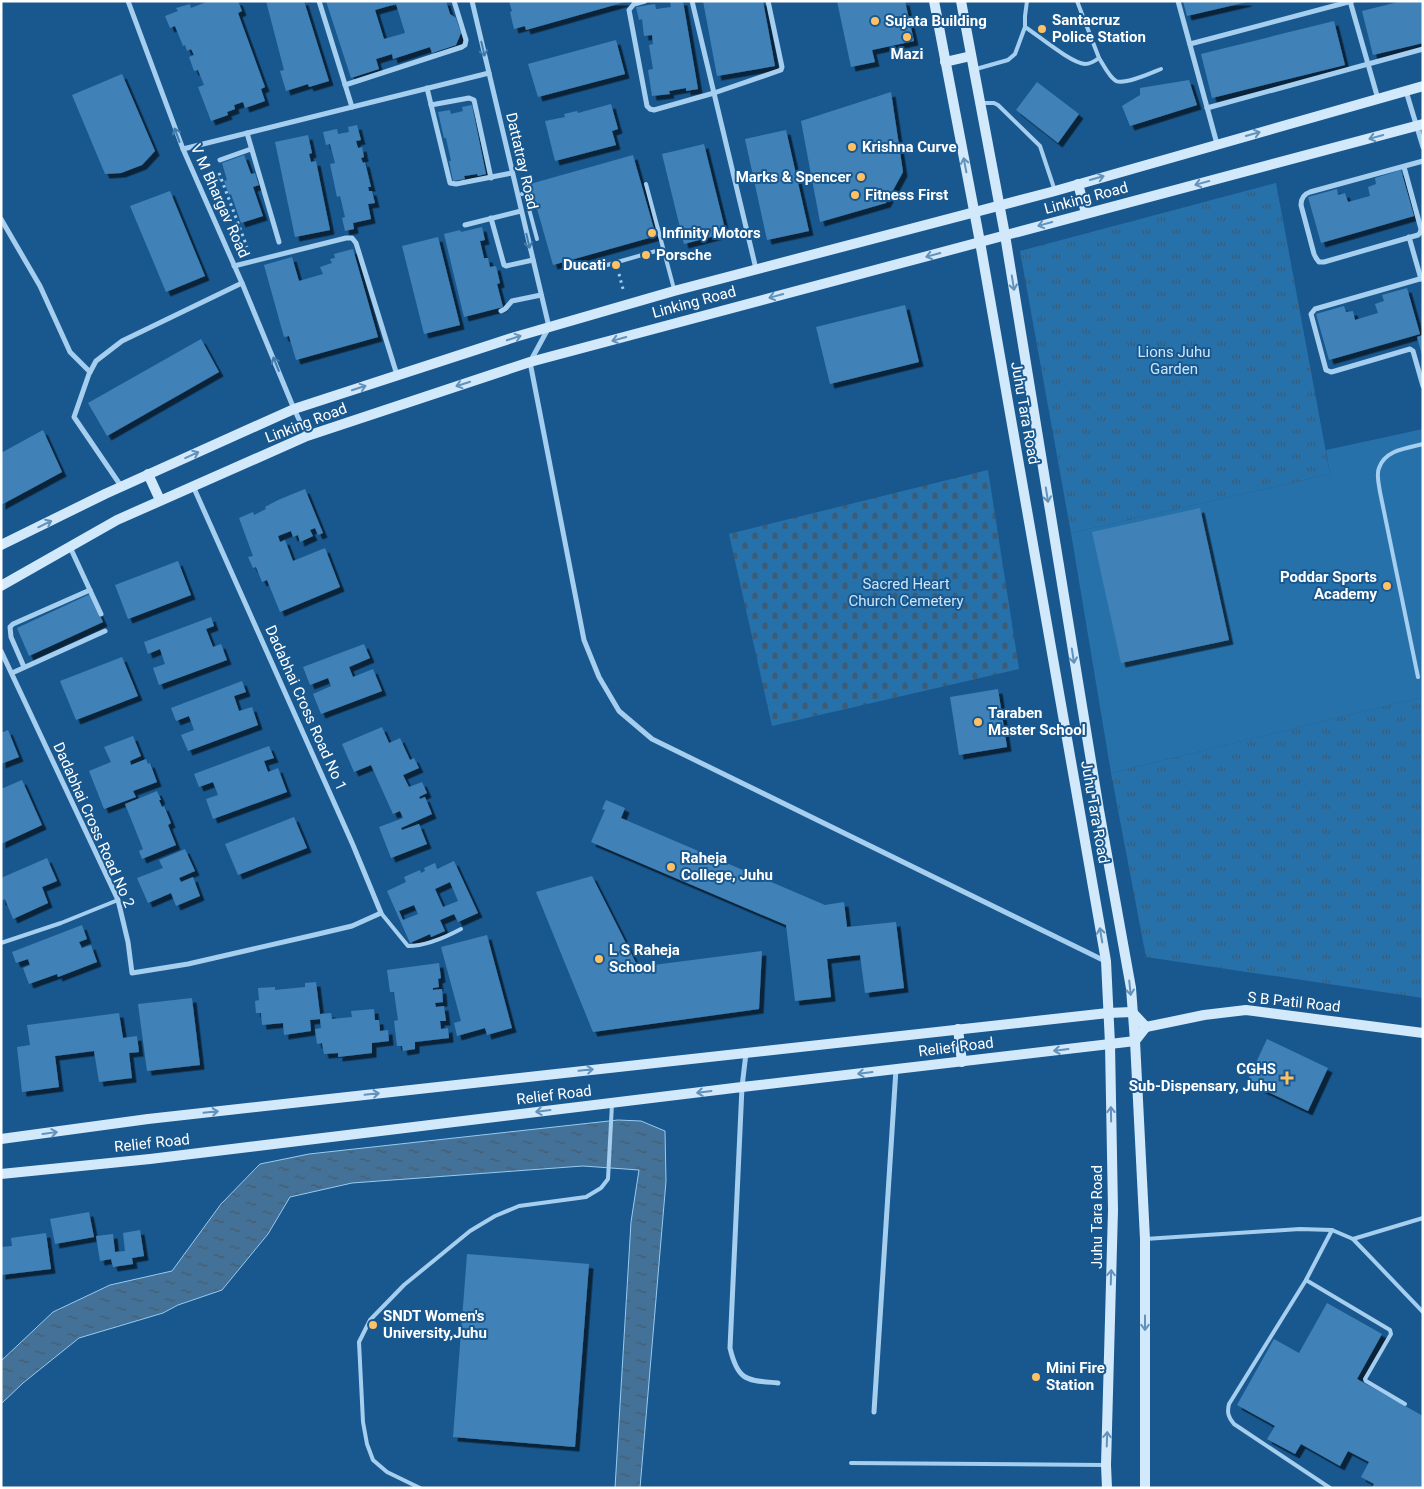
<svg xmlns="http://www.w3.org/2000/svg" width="1424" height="1489" font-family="Roboto,sans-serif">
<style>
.grass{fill:url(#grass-tufts)}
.cemetery{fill:url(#cemetery-stones)}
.pitch{fill:#2771ab}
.water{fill:url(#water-ripples);stroke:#97cbf2}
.building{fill:#4082b7;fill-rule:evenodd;filter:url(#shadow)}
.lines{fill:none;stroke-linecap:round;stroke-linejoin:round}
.path{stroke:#a5ceef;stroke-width:3;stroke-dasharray:2.5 4;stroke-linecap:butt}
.lane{stroke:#a5ceef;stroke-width:4}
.street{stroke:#a5ceef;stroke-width:5}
.secondary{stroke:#d2e8fb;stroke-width:10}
.oneway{stroke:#427bac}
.oneway2{stroke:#6292ba}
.poi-dot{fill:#ffc163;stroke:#18588f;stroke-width:2}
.labels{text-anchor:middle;stroke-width:4;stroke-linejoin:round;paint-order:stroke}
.poi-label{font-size:15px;font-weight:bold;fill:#fff;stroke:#18588f;text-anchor:start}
.street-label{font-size:15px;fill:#fff;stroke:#18588f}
.park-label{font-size:15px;fill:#cbe6fb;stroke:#18588f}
</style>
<defs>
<pattern id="grass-tufts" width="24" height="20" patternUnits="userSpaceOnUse" patternTransform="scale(1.25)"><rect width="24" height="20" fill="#2771ab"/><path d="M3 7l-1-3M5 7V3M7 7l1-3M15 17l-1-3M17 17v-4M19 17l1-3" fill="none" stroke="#3d5b72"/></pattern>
<pattern id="cemetery-stones" width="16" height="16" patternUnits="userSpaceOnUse" patternTransform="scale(1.25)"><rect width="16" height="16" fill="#2771ab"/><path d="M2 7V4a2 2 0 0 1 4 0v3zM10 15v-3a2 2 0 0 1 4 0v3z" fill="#3d5b72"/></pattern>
<pattern id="water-ripples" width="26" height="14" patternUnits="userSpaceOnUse" patternTransform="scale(1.25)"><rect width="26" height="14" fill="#437198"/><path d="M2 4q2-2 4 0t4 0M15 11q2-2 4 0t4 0" fill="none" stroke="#485b6a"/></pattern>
<filter id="shadow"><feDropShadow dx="4.5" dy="4.5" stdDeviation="0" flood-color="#0009"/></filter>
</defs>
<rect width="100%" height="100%" fill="#18588f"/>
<g class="grass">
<path d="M1276,183l54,291 -259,59 -51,-282z"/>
<path d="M1423,697v301l-277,-41 -35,-184z"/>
</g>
<path class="cemetery" d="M988,470l31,199 -247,57 -43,-192z"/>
<path class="pitch" d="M1423,429v268l-312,76 -40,-240 259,-59 -4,-24z"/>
<path class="water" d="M618,1120l23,1 24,10 1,50 -26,307h-25l16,-266 8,-52 -56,-4 -231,17 -62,14 -22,37 -46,56 -44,15 -15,8 -84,25 -56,45 -22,21v-43l52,-49 57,-27 62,-14 49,-67 39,-40 49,-10z"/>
<g class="building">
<path d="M209,1h29l4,10 -4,2 27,74 -4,2 4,12 -20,7 -2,-6 -9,3 1,4 -8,3 1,3 -17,6 -13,-34 6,-2 -6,-15 -4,1 -5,-14 5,-2 -3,-6 -4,2 -2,-6 -2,1 -8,-20 -5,2 -5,-12 13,-5 -2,-3 14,-4 1,4z"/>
<path d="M266,1h38l25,80 -20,6 -1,-3 -22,7 -6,-20 4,-1z"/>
<path d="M326,1h120l4,13 6,4 5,15 -5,12 -24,8 -2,-6 -37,12 -1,-5 -16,5 3,10 -28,9zM396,4l9,29 -21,6 -9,-29z"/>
<path d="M509,1h116v1l-99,28 -1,-4 -11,3 -4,-17 2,-1z"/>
<path d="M670,1h13l15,88 -12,2v-3l-17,3 1,3 -18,2 -4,-26 5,-1 -4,-24 4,-1 -1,-9 -8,1 -2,-17 -3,1 -3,-13 19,-3 1,5 15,-2z"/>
<path d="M703,1h60l12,65 -58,10z"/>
<path d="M837,1h68l9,40 -42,9 3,12 -24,5z"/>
<path d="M1183,1h64v1l-60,14z"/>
<path d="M1402,1h21v42l-50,12 -11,-44z"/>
<path d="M1334,21l11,44 -133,33 -11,-44z"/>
<path d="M616,40l9,34 -87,23 -10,-33z"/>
<path d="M122,74l33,77 -13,14 -21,8 -16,1 -33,-79z"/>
<path d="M1189,80l8,25 -67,21 -8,-20 18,-11v-7z"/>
<path d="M1037,82l42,32 -21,29 -42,-33z"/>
<path d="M891,92l12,80 -17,31 -66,19 -19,-101z"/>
<path d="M611,104l7,25 -6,2 4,14 -61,16 -10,-40 20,-4 -1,-3 13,-3 1,2z"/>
<path d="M472,105l14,69 -8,2 -1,-2 -13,2 1,3 -12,2 -4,-20h2l-5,-23h-2l-6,-26 12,-2 1,4 12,-3 -1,-4z"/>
<path d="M357,125l4,15 -5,1 2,7 4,-1 2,10 -3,1 2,5 2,-1 6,25h-3l1,4h3l3,12 -7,1 3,15 -18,4 1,6 -9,2 -3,-13 3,-1 -5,-21 -3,1 -7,-33 5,-1 -5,-19 -4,1 -3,-13 14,-3 1,5 11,-2 -1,-5z"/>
<path d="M786,130l23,101 -42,9 -22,-101z"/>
<path d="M308,135l4,18 -3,1 2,8 5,-1 14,69 -35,7 -20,-95z"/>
<path d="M704,144l22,89 -42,11 -22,-90z"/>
<path d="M244,155l7,19 4,-1 4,12 -6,2 10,29 -22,7 -10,-29 -2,1 -5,-14 3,-1 -5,-17z"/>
<path d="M633,155l23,81 -103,29 -23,-81z"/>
<path d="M1401,170l13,46 -93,27 -13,-46 29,-8 1,6 7,-2 3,9 22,-6 -2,-9 8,-3 -1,-6z"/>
<path d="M170,191l35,85 -39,16 -36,-86z"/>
<path d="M482,227l3,13 -5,1 4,17h4l2,9 6,-1 4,17 -3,1 6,23 -39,10 -20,-83 16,-4 1,2z"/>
<path d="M438,237l22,88 -36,9 -22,-88z"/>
<path d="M353,249l25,88 -82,23 -7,-24 -5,1 -20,-72 28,-8 7,24 24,-7 -3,-7 12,-4 -2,-4 5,-1 -1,-4z"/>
<path d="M1407,288l13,46 -91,26 -13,-46 28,-8 2,6 7,-1 2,9 23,-7 -3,-9 9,-3 -2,-6z"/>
<path d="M905,305l14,57 -89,22 -14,-57z"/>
<path d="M1423,335v20h-1l-5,-18z"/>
<path d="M201,339l18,33 -112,64 -19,-33z"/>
<path d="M43,430l19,42 -61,33v-52z"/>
<path d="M305,489l18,44 -5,2 -3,-7 -5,2 3,6 -13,6 -2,-7 -5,2 -2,-6 -13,5 2,6 5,-2 8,21 32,-13 15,39 -60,25 -13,-32 -5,2 -6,-15 -3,1 -5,-11 5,-1 -14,-38 14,-6 1,3 12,-6 -1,-2 13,-7z"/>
<path d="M1200,508l29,132 -108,23 -29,-131z"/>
<path d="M178,561l13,34 -63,24 -13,-34z"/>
<path d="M90,594l13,28 -74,34 -12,-28z"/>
<path d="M211,617l3,9 -8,3 7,18 8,-3 6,16 -68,25 -6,-17 12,-4 -5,-15 -12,5 -4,-12z"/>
<path d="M364,644l6,14 -21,9 4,10 20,-8 9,22 -61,23 -8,-20 18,-8 -3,-8 -18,7 -7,-18z"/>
<path d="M122,657l16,39 -62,24 -16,-39z"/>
<path d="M242,681l4,11 -12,4 5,15 13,-4 6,18 -70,26 -7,-16 13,-5 -5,-14 -13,5 -5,-13z"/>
<path d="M998,689l9,58 -48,8 -9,-58z"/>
<path d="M382,727l7,16 11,-5 10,22 4,-2 5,10 -16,7 6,12 13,-5 5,11 -8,4 1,2 5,-2 7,17 -31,14 1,2 17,-6 8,20 -36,14 -12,-31 24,-9 -3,-7 -7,3 -22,-49 -17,7 -12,-28z"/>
<path d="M8,730l11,27 -18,7v-31z"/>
<path d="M133,736l8,20 -11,5 1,4 15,-6 2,5 2,-1 7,19 -24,9 3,6 -32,12 -15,-38 22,-9 -7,-15z"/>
<path d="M269,746l5,12 -10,3 4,11 10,-4 9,24 -74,27 -7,-20 12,-4 -5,-13 -14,5 -5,-13z"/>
<path d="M22,780l20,45 -41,19v-55z"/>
<path d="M157,791l4,9h-2l3,7 2,-1 7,17 -3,2 8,20 -34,14 -3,-8 4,-2 -18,-45z"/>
<path d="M606,800l19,8 -4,10 204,87 19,-3 3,25 49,-5 8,66 -39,5 -5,-38 -33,4 4,38 -36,4 -9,-76 -195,-83 14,-32 -3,-1z"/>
<path d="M294,817l13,31 -69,27 -13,-31z"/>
<path d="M185,849l10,22 -16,7 2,4 12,-5 7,19 -24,10 -5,-13 -23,10 -11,-25 26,-10 -4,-8z"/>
<path d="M47,858l10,23 -15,6 6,16 -35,16 -8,-20 -4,2v-23z"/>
<path d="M454,861l24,52 -20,9 -4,-8 -14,6 5,11 -14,6 -1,-3 -20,9 -23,-52 19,-9 -2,-5 16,-7 1,3 4,-2 -1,-3 11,-5 2,6zM450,882l8,19 -15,6 -8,-18zM414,905l4,9 -15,6 -4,-9z"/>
<path d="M592,876l46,91 124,-16 -3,58 -166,23 -57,-140z"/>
<path d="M82,925l5,14 -8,3 3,6 9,-3 6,17 -39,15 -1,-3 -28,10 -6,-16 7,-3 -2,-6 -12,4 -4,-11z"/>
<path d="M487,935l25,93 -25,7 -2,-7 -28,8 -3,-13 7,-2 -20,-74z"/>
<path d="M439,963l2,15 -3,1 1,8 -6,1v2l9,-1 1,13 -8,1 1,4 8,-1 2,15h-6l1,8 7,-1 1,10 -34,4v7l-12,2 -1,-5h-5l-3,-25 4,-1 -4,-28h-4l-3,-22z"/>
<path d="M316,982l4,32 11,-1 1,6 20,-2 -1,-6 23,-2 1,11h4l1,11 8,-1 1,11 -17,2v10l-34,4v-4l-14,1 -2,-11 -5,1 -2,-15 6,-1 -1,-9 -10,1 1,11 -27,4 -1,-12 -21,2 -1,-12h-5l-1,-12 4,-1 -1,-12 17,-1v3l30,-3v-4z"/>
<path d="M192,998l8,67 -53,6 -9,-67z"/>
<path d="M119,1013l4,25 14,-2 2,16 -10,1 3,25 -33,4 -5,-31 -39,5 4,31 -37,5 -5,-45 13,-2 -3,-20z"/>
<path d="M1267,1039l61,29 -20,43 -61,-29z"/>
<path d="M89,1212l5,25 -39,7 -5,-25z"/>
<path d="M140,1230l4,26 -12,2 1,6 -20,3 -2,-8 -11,2 -4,-25 17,-2 2,18 10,-1 -2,-18z"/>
<path d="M46,1233l5,36 -50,6v-28l11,-1 -1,-8z"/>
<path d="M467,1254l122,10 -14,183 -122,-10z"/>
<path d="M1327,1303l55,31 -25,45 66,37v72h-51l2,-4 -13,-7 8,-15 -21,-11 -8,15 -39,-22 -6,10 -28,-15 8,-13 -38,-21 37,-66 25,14z"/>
</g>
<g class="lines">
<g class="path">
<path d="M219,173l28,74"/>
<path d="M211,182l11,-4"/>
<path d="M619,274l4,15"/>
</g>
<g class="lane">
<path d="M1025,27c14,9 46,36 60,37 5,0 10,-3 14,-6l-22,-57"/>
<path d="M1099,58c4,6 10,19 17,23 9,4 35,-8 45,-12"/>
<path d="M976,69l32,-9 7,-6 10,-27v-11l2,-15"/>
<path d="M982,103h12l4,2 42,41 15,45"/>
<path d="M646,184l28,105"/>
<path d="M522,194l9,-2"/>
<path d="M525,194l12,45"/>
<path d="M607,265l56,-16"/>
<path d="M1418,677l-38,-185c-1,-7 -4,-18 -1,-24 6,-18 28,-20 44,-24"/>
<path d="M381,913l27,33c18,0 38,-9 53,-17"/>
<path d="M1,943l60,-20 57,-23"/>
<path d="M1145,1239l155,-10 32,1 21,9 70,73"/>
<path d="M1353,1239l70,-21"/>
<path d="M1306,1280l26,-50"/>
<path d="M851,1463l253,2"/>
<path d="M420,1488l-33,-16 -14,-12 -6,-16 -4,-22 -4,-80 11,-22 34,-35 66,-54 25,-15 24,-10 67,-9 15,-9 7,-9 4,-75"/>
<path d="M1330,1488l-96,-64c-6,-7 -7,-12 -5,-20l77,-124 84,50 1,4 -26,45 1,2 39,23"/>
</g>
<g class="street">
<path d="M128,1l55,148 59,134 52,126 13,27"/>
<path d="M319,1l33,106"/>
<path d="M472,1l77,326 -19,35 54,278 15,37 20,34 33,28 453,222"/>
<path d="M645,1l-11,3 -5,6 18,96 3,3 4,1 60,-17 67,-23 1,-3 -14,-66"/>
<path d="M692,1l64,268"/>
<path d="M1178,1l39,143"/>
<path d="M1350,1l28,98"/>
<path d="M1190,44l162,-43"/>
<path d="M345,85l117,-38 3,-2 1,-5 -12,-39"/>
<path d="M427,88l23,95 6,1 56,-11"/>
<path d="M1406,91l17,56"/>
<path d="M431,105l38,-7 5,2 17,78"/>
<path d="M1207,108l216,-59"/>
<path d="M247,133l32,109"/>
<path d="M183,149l306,-76"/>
<path d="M220,160l31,-11"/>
<path d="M1404,167l17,62 -1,4 -2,2 -94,27h-5l-3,-4 -2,-4 -13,-49c0,-7 3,-11 9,-13l113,-31"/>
<path d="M491,218l13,47 2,1 27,-6"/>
<path d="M1,219l39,67 30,66 20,20"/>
<path d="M465,225l56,-14"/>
<path d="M1409,237l12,42"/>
<path d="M234,266l112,-28h6l4,5 41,132"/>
<path d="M1423,278l-108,31 -4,5 15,56 5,2 4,-1 75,-22 3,2 10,35"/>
<path d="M501,311l4,-2 7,-8 29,-6"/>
<path d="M121,486l-47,-69 15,-43 7,-13 26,-20 120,-58"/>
<path d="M70,547l31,67"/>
<path d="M1,651l117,249 10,42 4,31 56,-9 126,-29 38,-9 29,-13 -28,-68 -160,-359"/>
<path d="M24,667l-13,-30 -1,-10 3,-3 77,-34"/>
<path d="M12,673l93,-42"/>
<path d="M746,1053l-4,34 -12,261c8,34 17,32 48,35"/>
<path d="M874,1412l22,-343"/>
</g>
<g class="secondary">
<path d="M934,1l46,241 126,719 4,83 3,166 -7,255 1,23"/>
<path d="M961,1l44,234 94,575 32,178 4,53 10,198v249"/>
<path d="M945,62l26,-6"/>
<path d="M1078,184l8,29"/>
<path d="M148,474l12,26"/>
<path d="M1,545l104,-51 189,-85 221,-72 159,-46 381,-100 368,-105"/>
<path d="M1,586l116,-66 190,-84 223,-74 893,-238"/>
<path d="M1146,1027l58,-12 42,-5 177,23"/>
<path d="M958,1029l4,33"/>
<path d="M1,1139l147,-20 960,-106 24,-1 14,15"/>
<path d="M1,1174l149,-15 592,-72 368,-43 25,-3 11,-14"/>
</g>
</g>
<defs><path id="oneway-shaft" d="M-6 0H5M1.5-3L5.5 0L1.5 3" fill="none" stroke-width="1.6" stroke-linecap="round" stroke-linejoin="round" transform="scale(1.25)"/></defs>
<g class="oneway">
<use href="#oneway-shaft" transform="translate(483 49) rotate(77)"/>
<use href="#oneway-shaft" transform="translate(177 135) rotate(-110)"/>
<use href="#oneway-shaft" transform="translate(528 241) rotate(77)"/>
<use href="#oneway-shaft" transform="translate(276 364) rotate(-112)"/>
</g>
<g class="oneway2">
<use href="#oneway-shaft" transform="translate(1253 134) rotate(-16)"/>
<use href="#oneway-shaft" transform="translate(1376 137) rotate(165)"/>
<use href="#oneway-shaft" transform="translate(965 165) rotate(-101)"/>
<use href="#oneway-shaft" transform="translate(1097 178) rotate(-16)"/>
<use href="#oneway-shaft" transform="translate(1202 183) rotate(165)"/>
<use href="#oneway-shaft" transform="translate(1045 224) rotate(165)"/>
<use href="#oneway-shaft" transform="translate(933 255) rotate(165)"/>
<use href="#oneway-shaft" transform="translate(1013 283) rotate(81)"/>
<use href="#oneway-shaft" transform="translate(776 296) rotate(165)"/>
<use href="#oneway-shaft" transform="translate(514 338) rotate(-18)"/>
<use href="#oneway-shaft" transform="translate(619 339) rotate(165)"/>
<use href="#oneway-shaft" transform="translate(463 384) rotate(162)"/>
<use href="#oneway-shaft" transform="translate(359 388) rotate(-18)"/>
<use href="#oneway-shaft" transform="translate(192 455) rotate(-24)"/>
<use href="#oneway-shaft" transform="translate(1047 495) rotate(81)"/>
<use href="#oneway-shaft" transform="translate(45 524) rotate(-26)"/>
<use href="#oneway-shaft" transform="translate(1073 656) rotate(81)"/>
<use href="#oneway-shaft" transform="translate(1101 935) rotate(-100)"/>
<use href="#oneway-shaft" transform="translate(1130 988) rotate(84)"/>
<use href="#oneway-shaft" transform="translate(1061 1050) rotate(173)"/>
<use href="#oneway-shaft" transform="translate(586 1070) rotate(-6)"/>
<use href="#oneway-shaft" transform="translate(865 1073) rotate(173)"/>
<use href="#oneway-shaft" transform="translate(704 1092) rotate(173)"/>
<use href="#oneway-shaft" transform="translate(372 1094) rotate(-6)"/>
<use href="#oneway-shaft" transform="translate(543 1111) rotate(173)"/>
<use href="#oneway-shaft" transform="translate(211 1112) rotate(-6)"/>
<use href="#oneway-shaft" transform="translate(1111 1114) rotate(-91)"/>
<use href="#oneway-shaft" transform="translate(50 1133) rotate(-8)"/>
<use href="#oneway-shaft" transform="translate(1111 1277) rotate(-88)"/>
<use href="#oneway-shaft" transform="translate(1145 1323) rotate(90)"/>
<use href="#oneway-shaft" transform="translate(1107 1439) rotate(-88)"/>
</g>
<g class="poi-dot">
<circle cx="875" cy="21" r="5"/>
<circle cx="1042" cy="29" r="5"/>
<circle cx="907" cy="37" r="5"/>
<circle cx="852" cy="147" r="5"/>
<circle cx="861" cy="177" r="5"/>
<circle cx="855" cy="195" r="5"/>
<circle cx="652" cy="233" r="5"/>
<circle cx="646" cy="255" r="5"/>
<circle cx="616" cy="265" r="5"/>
<circle cx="1387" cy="586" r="5"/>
<circle cx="978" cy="722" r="5"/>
<circle cx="671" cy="867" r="5"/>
<circle cx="599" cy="959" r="5"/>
<path d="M1284.5 1070.5h5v5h5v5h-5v5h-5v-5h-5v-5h5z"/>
<circle cx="373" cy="1325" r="5"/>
<circle cx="1036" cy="1377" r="5"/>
</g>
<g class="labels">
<g class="poi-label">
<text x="1052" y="25">Santacruz<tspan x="1052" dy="17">Police Station</tspan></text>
<text x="885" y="26">Sujata Building</text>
<text x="907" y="59" text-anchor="middle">Mazi</text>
<text x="862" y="152">Krishna Curve</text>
<text x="851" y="182" text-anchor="end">Marks &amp; Spencer</text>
<text x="865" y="200">Fitness First</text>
<text x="662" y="238">Infinity Motors</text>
<text x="656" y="260">Porsche</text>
<text x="606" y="270" text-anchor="end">Ducati</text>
<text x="1377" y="582" text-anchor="end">Poddar Sports<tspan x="1377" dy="17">Academy</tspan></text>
<text x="988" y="718">Taraben<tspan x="988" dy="17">Master School</tspan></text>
<text x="681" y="863">Raheja<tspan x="681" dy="17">College, Juhu</tspan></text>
<text x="609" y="955">L S Raheja<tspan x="609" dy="17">School</tspan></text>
<text x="1276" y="1074" text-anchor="end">CGHS<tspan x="1276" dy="17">Sub-Dispensary, Juhu</tspan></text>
<text x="383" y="1321">SNDT Women's<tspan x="383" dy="17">University,Juhu</tspan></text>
<text x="1046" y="1373">Mini Fire<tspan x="1046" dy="17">Station</tspan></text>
</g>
<g class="street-label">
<text transform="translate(522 161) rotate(77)" y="5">Dattatray Road</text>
<text transform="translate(1086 198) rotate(-15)" y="5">Linking Road</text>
<text transform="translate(220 201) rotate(66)" y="5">V M Bhargav Road</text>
<text transform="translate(694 302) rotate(-15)" y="5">Linking Road</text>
<text transform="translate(1025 413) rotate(80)" y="5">Juhu Tara Road</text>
<text transform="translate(306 423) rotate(-21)" y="5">Linking Road</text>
<text transform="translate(306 708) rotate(66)" y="5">Dadabhai Cross Road No 1</text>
<text transform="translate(1095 812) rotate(80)" y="5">Juhu Tara Road</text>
<text transform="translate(94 825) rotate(66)" y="5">Dadabhai Cross Road No 2</text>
<text transform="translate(1294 1002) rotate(6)" y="5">S B Patil Road</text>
<text transform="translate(956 1047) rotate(-7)" y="5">Relief Road</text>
<text transform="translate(554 1095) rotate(-7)" y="5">Relief Road</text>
<text transform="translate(152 1143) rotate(-6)" y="5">Relief Road</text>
<text transform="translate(1097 1217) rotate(-90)" y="5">Juhu Tara Road</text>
</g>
<g class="park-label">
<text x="1174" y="357">Lions Juhu<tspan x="1174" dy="17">Garden</tspan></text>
<text x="906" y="589">Sacred Heart<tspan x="906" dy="17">Church Cemetery</tspan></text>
</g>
</g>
<rect width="1424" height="1489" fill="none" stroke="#ffffff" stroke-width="5"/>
</svg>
